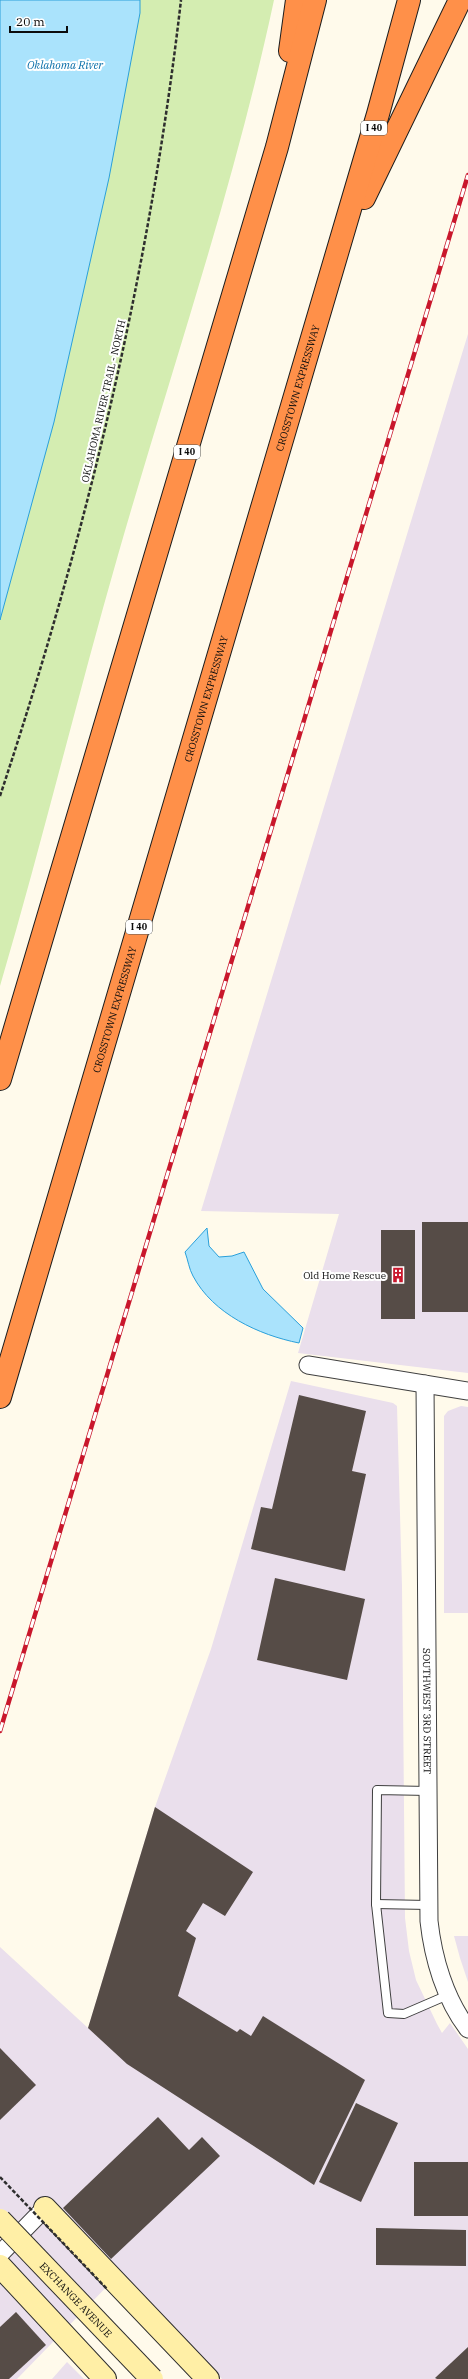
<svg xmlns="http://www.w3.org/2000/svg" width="468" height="2379" font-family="'IBM Plex Serif',serif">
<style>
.industrial{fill:#eadfec}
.park{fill:#d4edb1}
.water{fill:#aae3fc;stroke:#2aa0da}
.building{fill:#564c47}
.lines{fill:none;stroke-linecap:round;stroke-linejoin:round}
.service-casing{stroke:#3f3f3f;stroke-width:10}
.minor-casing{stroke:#3f3f3f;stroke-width:19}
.secondary-casing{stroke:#2e2e2e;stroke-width:24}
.motorway-casing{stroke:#1d1d1d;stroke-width:24}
.path{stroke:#2e2e2e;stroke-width:2.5;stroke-dasharray:4 2;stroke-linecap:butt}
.service{stroke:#fff;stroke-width:8}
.minor{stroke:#fff;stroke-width:17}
.secondary{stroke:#ffefa6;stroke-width:22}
.motorway{stroke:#ff9049;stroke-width:22}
.rail-casing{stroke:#c9172c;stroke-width:4.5}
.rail{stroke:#fff;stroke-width:3;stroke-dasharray:9;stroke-linecap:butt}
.secondary-bridge-casing{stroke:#2e2e2e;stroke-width:24;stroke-linecap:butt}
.path-bridge{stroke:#2e2e2e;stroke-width:2.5;stroke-dasharray:4 2;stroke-linecap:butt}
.secondary-bridge{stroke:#ffefa6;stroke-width:22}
.labels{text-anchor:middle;stroke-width:4;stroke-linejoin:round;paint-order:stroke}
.shield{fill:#fff;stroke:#555;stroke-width:1}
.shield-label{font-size:9px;font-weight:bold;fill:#0c0c0c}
.street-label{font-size:10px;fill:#0c0c0c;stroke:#fff}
.poi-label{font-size:10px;fill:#0c0c0c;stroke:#fff;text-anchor:end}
.water-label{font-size:11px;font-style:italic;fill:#0a6fa9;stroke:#fff}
</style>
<rect width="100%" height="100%" fill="#fffaeb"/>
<g class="industrial">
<path d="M468,334v1039l-170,-20 41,-139 -138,-3z"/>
<path d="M291,1381l102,22 4,3 5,180 3,332 4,33 7,29 21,44 5,9 8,-10 18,26v330h-246l-101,-107 -104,107h-17v-432l88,81 67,-221 56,-158z"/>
<path d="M461,1406l7,1v206h-24v-197l4,-5z"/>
<path d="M454,1936h14v46l-8,-24z"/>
<path d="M67,2362l17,17h-32z"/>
</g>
<path class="park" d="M0,0h274c-40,188 -103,370 -156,555 -41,143 -76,288 -118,431z"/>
<g class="water">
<path d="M0,0h140v13l-31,165 -55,244 -54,198z"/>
<path d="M207,1228l2,18 10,11 13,-1 12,-4 19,37 40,39 -4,15c-40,-8 -86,-29 -106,-67 -4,-7 -5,-16 -8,-24z"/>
</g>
<g class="building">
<rect x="422" y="1222" width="46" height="90"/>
<rect x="381" y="1230" width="34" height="89"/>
<path d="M299,1395l67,16 -14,60 14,3 -21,97 -94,-22 10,-42 11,2z"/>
<path d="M275,1578l90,21 -18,81 -90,-20z"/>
<path d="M155,1807l98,65 -28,44 -22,-13 -17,28 10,7 -18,58 59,36 3,-3 11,7 12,-20 102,64 -51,105 -187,-121 -39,-36z"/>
<path d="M0,2048l36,37 -36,35z"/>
<path d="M356,2103l42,20 -37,79 -42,-20z"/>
<path d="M158,2117l31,33 13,-13 18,19 -109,103 -48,-51z"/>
<rect x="414" y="2162" width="54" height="54"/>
<path d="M376,2228l90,2v36l-90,-1z"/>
<path d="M16,2312l30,33 -37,34h-9v-52z"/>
<path d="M468,2347v32h-31l-2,-1z"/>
</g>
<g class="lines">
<g class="service-casing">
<g id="service">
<path d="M428,1791l-51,-1 -1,114 12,109 16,1 44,-19"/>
<path d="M376,1904l52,1"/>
</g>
</g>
<g class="minor-casing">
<g id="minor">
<path d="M308,1365l160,26"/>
<path id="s1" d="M425,1384l4,537c4,37 16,78 39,108"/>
<path d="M0,2254l45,-46"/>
</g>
</g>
<g class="secondary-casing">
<g id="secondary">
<path d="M45,2208l163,171"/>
<path d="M0,2266l105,113"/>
</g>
</g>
<g class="motorway-casing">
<g id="motorway">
<path d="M290,51l7,-51"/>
<path d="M364,198l96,-198"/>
<path d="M0,1079l277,-932 38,-147"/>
<path id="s2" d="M0,1397l378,-1283 31,-114"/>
</g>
</g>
<path class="path" d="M0,796c86,-259 150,-525 181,-796"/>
<use href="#service" class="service"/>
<use href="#minor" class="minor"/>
<use href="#secondary" class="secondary"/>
<use href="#motorway" class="motorway"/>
<g class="rail-casing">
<path id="rail" d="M0,1731l468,-1556"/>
</g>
<use href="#rail" class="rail"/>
<g class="secondary-bridge-casing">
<g id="secondary-bridge">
<path id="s3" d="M0,2220l152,159"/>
</g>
</g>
<path class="path-bridge" d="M0,2177l107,112"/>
<use href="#secondary-bridge" class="secondary-bridge"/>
</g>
<defs>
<g id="building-bare" transform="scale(1.2)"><path d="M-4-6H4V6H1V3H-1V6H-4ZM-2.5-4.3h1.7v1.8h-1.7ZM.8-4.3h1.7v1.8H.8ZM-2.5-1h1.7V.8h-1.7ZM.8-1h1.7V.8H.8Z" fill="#c9172c" stroke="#fff" stroke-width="2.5" paint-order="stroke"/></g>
</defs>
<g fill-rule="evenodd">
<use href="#building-bare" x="398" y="1275"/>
</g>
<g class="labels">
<g class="shield">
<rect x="361" y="121" width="26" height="14" rx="3"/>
<rect x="174" y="445" width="26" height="14" rx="3"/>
<rect x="126" y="920" width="26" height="14" rx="3"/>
</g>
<g class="shield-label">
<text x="374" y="131">I 40</text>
<text x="187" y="455">I 40</text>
<text x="139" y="930">I 40</text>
</g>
<g class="street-label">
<text dy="4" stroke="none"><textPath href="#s2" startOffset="1052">CROSSTOWN EXPRESSWAY</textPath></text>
<text transform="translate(103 401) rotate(-77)" y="4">OKLAHOMA RIVER TRAIL - NORTH</text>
<text dy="4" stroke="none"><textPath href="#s2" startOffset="728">CROSSTOWN EXPRESSWAY</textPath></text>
<text dy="4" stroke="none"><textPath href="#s2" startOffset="404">CROSSTOWN EXPRESSWAY</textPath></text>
<text dy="4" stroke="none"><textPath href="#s1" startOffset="327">SOUTHWEST 3RD STREET</textPath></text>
<text dy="4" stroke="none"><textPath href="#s3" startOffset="110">EXCHANGE AVENUE</textPath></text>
</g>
<g class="poi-label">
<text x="386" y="1279">Old Home Rescue</text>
</g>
<g class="water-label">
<text x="65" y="69">Oklahoma River</text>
</g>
</g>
<path d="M10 26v6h57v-6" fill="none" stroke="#0c0c0c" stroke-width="2"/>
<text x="16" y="26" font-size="12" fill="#0c0c0c" stroke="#ffffff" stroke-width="3" paint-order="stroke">20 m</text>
</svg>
